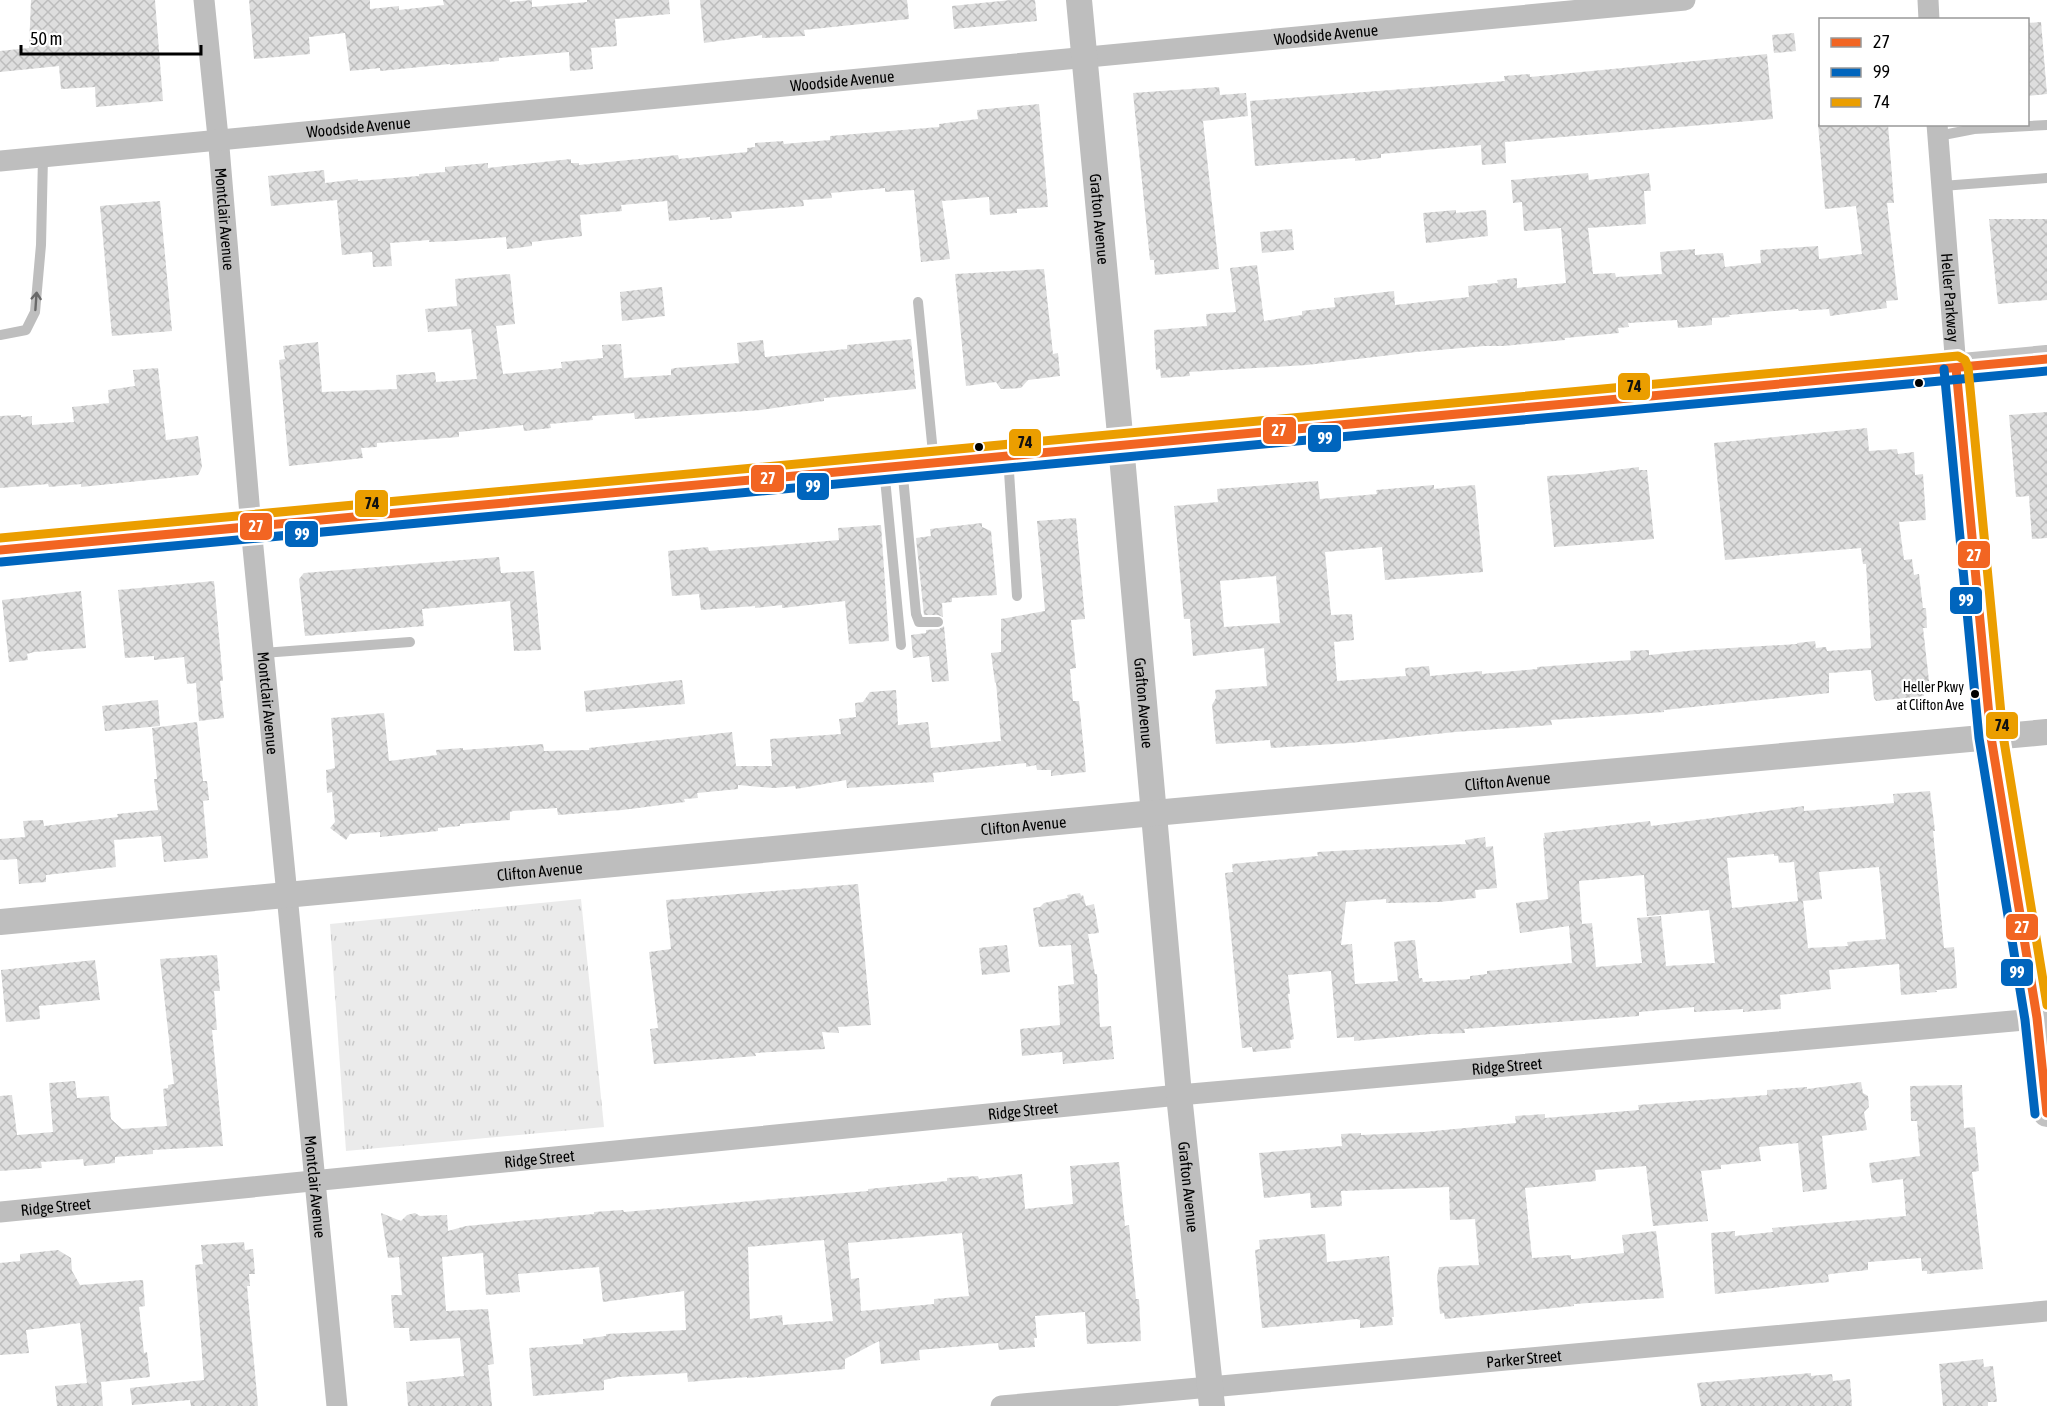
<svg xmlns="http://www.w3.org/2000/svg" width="2047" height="1406" font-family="'Asap Condensed',sans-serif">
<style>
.grass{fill:url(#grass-tufts)}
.building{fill:url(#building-cross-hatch);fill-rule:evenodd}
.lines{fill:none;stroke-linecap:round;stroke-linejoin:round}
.service{stroke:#bebebe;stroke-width:10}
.minor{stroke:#bebebe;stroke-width:21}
.tertiary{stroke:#bebebe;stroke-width:26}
.secondary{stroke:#c2c2c2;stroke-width:28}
.bus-1-casing{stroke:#fff;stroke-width:14}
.bus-2-casing{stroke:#fff;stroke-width:14}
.bus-3-casing{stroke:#fff;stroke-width:14}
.bus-1{stroke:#f26522;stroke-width:9}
.bus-2{stroke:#0065bd;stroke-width:9}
.bus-3{stroke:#eb9e00;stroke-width:9}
.oneway{stroke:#686868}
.bus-dot{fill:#000;stroke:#fff;stroke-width:2}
.labels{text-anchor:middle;stroke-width:4.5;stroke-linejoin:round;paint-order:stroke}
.bus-label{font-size:14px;fill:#000;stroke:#fff;text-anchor:end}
.street-label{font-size:16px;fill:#000;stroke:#fff}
.line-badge{stroke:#fff;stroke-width:2}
.badge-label{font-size:16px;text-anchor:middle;font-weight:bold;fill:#fff}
.pale-badge-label{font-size:16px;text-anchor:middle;font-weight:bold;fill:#111}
</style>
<defs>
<pattern id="grass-tufts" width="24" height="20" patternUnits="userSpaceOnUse" patternTransform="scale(1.5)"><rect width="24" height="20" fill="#ebebeb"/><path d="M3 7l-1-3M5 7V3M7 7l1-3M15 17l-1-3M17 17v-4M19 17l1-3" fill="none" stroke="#c8c8c8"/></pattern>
<pattern id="building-cross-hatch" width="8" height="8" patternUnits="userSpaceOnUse" patternTransform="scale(1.5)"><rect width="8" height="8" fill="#dedede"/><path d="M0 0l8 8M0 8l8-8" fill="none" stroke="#bdbdbd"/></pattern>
</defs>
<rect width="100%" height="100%" fill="#fff"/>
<path class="grass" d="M581,899l23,228 -258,24 -16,-227z"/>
<g class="building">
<path d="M31,0h124l8,101 -67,6 -1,-20 -34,2 -2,-23 -59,6v-21l29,-3z"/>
<path d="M249,0h121v9l29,-3v4l45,-5 -1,-5h67v2l22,-2v7l55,-5v-2h82l1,14 -55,5 2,27 -26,2 2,21 -23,2 -1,-19 -70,6v3l-49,4v-1l-70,7v-3l-30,3 -5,-38 -36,4 1,17 -56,5z"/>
<path d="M700,0h207l2,19 -105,11 1,6 -43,2v-3l-58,8z"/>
<path d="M1011,0h24l2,21 -83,8 -2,-23z"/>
<path d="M2041,22l6,72 -19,2v-73z"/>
<path d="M1794,33l2,18 -22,2 -2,-18z"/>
<path d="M1767,54l6,65 -268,23 1,21 -24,2 -1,-20 -100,9v4l-26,3v-3l-100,8 -5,-65 255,-20 -1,-5 26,-2v3z"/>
<path d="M1219,87l1,8 26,-2 2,23 -45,5 16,148 -64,6 -1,-15h-4l-17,-167z"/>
<path d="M1039,104l9,103 -31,2v4l-27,2 -1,-18 -47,4 8,58 -29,3 -7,-72 -29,2v-4l-54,5 1,5 -29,2 1,6 -73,6 1,6 -22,2v-3l-41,4 -2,-20 -46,4 1,6 -42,4 2,21 -50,6v4l-25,3 -1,-12 -51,4 -26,1v-2l-39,3 2,23 -19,1 -1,-15 -30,3 -5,-55 -66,6 -3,-30 56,-6 1,13 33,-4v2l61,-5v-2l26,-2v-5l43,-4v5l83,-9v4h8v2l99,-10 1,4 68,-7v-4l8,-1v-4l28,-2 1,3 46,-4v-4l109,-9v-3l39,-5 -1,-9z"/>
<path d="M1818,124h70l6,79h-7l11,97 -12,1 1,7 -57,8 -1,-7 -30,2 -1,-2 -69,6 1,2 -18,1v7l-34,3 -1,-8 -49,3 1,4 -11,1 1,5 -54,5v2l-61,6h-20l-68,6 -109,13 -118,7 1,4 -29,2 -1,-9 -4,1 -2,-40 53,-4 -1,-12 30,-2 -6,-44 27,-3 7,56 38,-6v-4l33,-4 -1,-9 60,-7 1,14 74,-8 -1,-11 30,-3 -1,-3 20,-2v10l49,-5 -5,-55 -37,3 -2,-29 -9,1 -2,-23 77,-7 1,7 60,-7 2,18h-7l2,33 -58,4 5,46 22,-1 1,4 46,-3 -2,-22 35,-3v6l28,-2 2,14 36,-4 -1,-13 58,-4 1,13 43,-5 -6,-48 -31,3z"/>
<path d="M160,201l12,130 -60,5 -12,-130z"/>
<path d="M1456,210v3l30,-3 2,26 -62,7 -3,-30z"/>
<path d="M1989,219h58v81l-49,4z"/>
<path d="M1292,229l2,21 -32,3 -2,-21z"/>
<path d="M1044,269l9,85 5,-1 2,23 -32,4 -7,8 -20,1 -5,-7 -30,4 -11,-112z"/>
<path d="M510,274l5,50 -19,2 7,48 59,-6 -1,-6 42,-4 -1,-13 19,-1 3,34 47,-3v-6l4,-1 64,-5 -2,-20 26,-3 2,17 82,-8v-4l64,-6 5,50 -92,9v3l-63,9 -126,9 -1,-6 -42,3 1,4 -43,4 1,4 -27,3 -1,-6 -64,7v5l-82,6v4l-16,1 2,10 -74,8 -10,-106 6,-1 -2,-13 35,-4 4,50 75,-3 -1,-14 39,-3 1,10 41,-3 -6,-50 -43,3 -3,-23 32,-3 -2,-27z"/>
<path d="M662,287l3,29 -43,5 -2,-29z"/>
<path d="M158,368l8,72 32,-4 4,31 -4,8 -117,12v-3l-32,3 -1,-3 -48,4v-72l21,-1v2l11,-1v9l42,-3 -2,-15 37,-4 -1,-13 27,-4 -2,-16z"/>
<path d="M2047,412v126l-15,1 -3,-43 -13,1 -7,-82z"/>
<path d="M1867,428l2,23 28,-2 1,5 16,-2 1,23 8,-1 3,46 -27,2 5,38 8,-1 2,16 5,-1 4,34h3l1,20h-4l6,53 -7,1 2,14 -48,5 -2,-3 -3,-28 -42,3v20l-165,17v2l-113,8 1,5 -97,7 -105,11 -79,5 -1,-8 -54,4 -4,-39 4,-7 -1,-8 52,-4 -3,-38 -71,8 -3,-37h-6l-10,-113 44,-4 -1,-13 101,-8 2,18 57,-5 -1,-4 58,-5v4l41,-4 8,87 -98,8 -3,-33 -57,5 6,63 21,-1 2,26 -20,2 3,39 69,-5 -1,-8 24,-2 1,10 52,-5v3l55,-5v-2l94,-7 -1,-9 19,-1v5l48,-5 100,-6v-1l18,-2 1,7 10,-1 1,4 44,-3 -5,-84h-3l-2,-16 -136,12 -11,-117zM1276,576l4,47 -56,4 -4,-46z"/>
<path d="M1639,467v3h8l7,69 -100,8 -7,-71 36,-2z"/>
<path d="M1076,518l9,101 -14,1 5,48 -6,1 3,32h6l7,71 -35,4v-6h-14l-1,-5 -10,2v-4l-93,10 1,9 -87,6 -1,-8 -50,9 -1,-3 -21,2 -36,-3v4l-41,4 1,5 -14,1 1,3 -63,8 -64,5 -1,-7 -44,3 -3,1v8l-50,4v2l-22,2v3l-58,6v-5l-30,2 -4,6 -16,-12 5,-6 -3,-30 -5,1 -1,-23 9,-2 -4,-50 53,-5 5,48 48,-6 -1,-5 27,-2v2l80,-6 1,7 45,-1v-2l143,-16 4,34h36l-2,-27 71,-5 -2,-15 17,-2 -1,-14 8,-1 7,-10 26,-2 2,35 30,-3 3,26 70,-7 -5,-59 -1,1 -4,-30 10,-1v-33l44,-8 -8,-90z"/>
<path d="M982,523v4l9,4 6,64 -45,3v4l-10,1 1,14 -5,-2h-14l-8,-77 15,-2 -1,-7z"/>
<path d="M881,525l8,116 -40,3 -4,-43 -63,7v-3l-27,3v-2l-54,4 -2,-16 -27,2 -4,-45 40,-4 1,4 130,-11 -1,-12z"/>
<path d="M499,557l2,16 33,-2 7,79 -27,1 -4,-50 -88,8 2,17 -119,10 -6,-57 5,-6z"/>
<path d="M214,581l9,100h-3l4,37 -25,3 -3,-38 -9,1 -3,-27 -30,3v-4l-29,2 -7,-68z"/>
<path d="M81,591l5,57 -52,4 -7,2 1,6 -19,2 -7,-62z"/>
<path d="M944,626l5,55 -17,1 -3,-26 -16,2 -2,-23 15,-2v-3l13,-1z"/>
<path d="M682,680l3,24 -99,8 -2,-21z"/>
<path d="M158,700l2,26 -55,5 -3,-25z"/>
<path d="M197,722l6,59h4l2,19 -6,1 5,57 -44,4 -3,-26 -47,4 2,27 -70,8v7l-27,2 -2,-25 -17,1v-21l25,-2 -2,-16 20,-1 1,6 74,-9 -1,-3 41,-4 -4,-31h3l-5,-51z"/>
<path d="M1930,791l5,40h-2l11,117 10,-1 3,41 -21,2 1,2 -36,3 -2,-31 -70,6 2,19 -51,6 1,14 -38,3v-3l-49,3v-5l-55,5v4l-175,13 1,4 -34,1 -77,7v-4l-17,1 -6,-67 -43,4 2,19h-2l6,45 -4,1 1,8 -38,4 -1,-5 -10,1 -17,-175 8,-1 -1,-8 86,-8 -1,-4 149,-8 -1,-4 20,-3 1,10 7,-1 4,42 -22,2 1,8 -37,4 -53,1v-4l-40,3 -5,43 11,-1 3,40 43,-3 -4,-39 21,-2 4,38h3l1,4 47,-3v-3l17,-2v-3l85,-8 -3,-37 -49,7 -4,-30 32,-4 -5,-61h2l-1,-5 106,-12 1,5 153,-20v5l90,-8 -1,-9zM1774,854v2h4l1,7 15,-1 4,39 -66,7 -5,-50zM1879,867l7,72 -39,3 1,4 -40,2 -5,-47 19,-2 -3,-27zM1644,875l3,41 62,-6 6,53 -49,3 -5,-50 -24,2 5,45 -46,4 -4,-44 -10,1 -3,-43z"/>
<path d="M858,884l13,141 -33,2 1,6 -17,-1 3,17 -70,4 1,3 -102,8 -4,-35 8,-1 -9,-76 22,-3 -5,-49z"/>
<path d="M1080,893l1,3 2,-1 3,11 8,-2 5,29 -11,1 7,40h2l3,53 11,-1 3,33 -51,5 -1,-12 -40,4 -2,-27 40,-4 -2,-39 16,-2 -3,-39 -32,2 -6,-39 7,-1 4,-4 24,-5 -1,-3z"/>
<path d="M1007,945l3,27 -28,3 -3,-27z"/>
<path d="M217,955l3,36h-6l3,39h-5l11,116 -70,4v4l-38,3v6l-31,3 -1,-7 -42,3 1,6 -42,3v-75l12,-1 5,40 36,-3 -4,-49 26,-2 2,17 32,-2 2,23 11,10 45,-3 -4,-37 5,-1v-3l6,-1 -14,-125z"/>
<path d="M95,960l5,40 -61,6 1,13 -34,3 -5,-52z"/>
<path d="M1861,1082l2,11 5,3 1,11 -5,5 3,18 -45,6 5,53 -24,3 -5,-49 -39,4 2,14 -40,4v4l-20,2 7,50 -55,5 -7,-60 -51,4 1,11 -71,7 7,70 39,-3v4h2l51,-6 -2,-18 34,-4 8,67 -90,6v2l-129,13 -1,-6 -4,1 -3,-37 2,-10 40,-2 -4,-46 -25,1 -1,-33 -108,4 1,15 -31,2 -1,-15 -46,5 -5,-45 83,-7 -1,-12 20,-1v2l63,-3 92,-9 -1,-7 30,-2v4l94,-8 -1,-5 129,-10v-5l40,-3v2z"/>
<path d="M1962,1085l2,43 11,-1 4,44 -7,1 11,97 -56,5v-3h-5l-1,-13 -53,4v8l-38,4 -2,1 1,7 -114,12 -4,-61 24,-2v5l38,-4 -1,-4 134,-12 -3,-37 -31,4 -3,-20 51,-7 -3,-35h-6l-1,-35z"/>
<path d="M1119,1162l6,64 4,-1 7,74h3l2,42 -54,3 -2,-32 -50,4 2,22h-3l1,9 -36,3 -1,-7 -79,7 1,10 -39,4 -2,-23 -34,18v10l-98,9v-1l-59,5 -1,-9 -69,4 -14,3v10l-71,6 -4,-48 54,-4v-5l23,-3v-2l80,-4 -2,-39 -81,11 -4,-35 -81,7 2,18 -34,3 -3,-42 -41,4 4,54 42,-2 6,55 -6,1 4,41h-84l-2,-24 58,-6 -4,-38 -50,3 -1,-13h-15l-3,-33h11l-3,-38 -11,1 -7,-45 20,8 6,-6 8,-2 5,3 27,-1 1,16 18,-5 128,-12v-2l29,-2 1,2 244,-21v-2l79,-8v-3l31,-2 1,3 43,-5 3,35 48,-5 -3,-38zM962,1233l7,63 -35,3v5l-73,7 -2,-33 -8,1 -3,-36zM824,1240l9,81 -50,4 -1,-10 -32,4 -2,-72z"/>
<path d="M1325,1234l2,28 62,-6 5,61h-2l1,8 -33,3v-8l-3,-1 -95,9 -7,-78 5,-1 -1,-9z"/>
<path d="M244,1242l1,8 8,-1 2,25h-6l1,12h-3l11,120h-67l-1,-6 -58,5 -2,-17 74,-8 -9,-115 8,-1 -2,-19z"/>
<path d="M58,1250l13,8 1,13 8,14 63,-5 2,26 -6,1 5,46 3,-1 3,25 -49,5 2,24h-46l-2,-20 32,-3 -7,-60 -54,7 3,23 -29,2v-92l20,-2v-7z"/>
<path d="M1983,1359l1,8 9,-1 4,36h-9v4h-45l-4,-42z"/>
<path d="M1811,1373v3l21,-2 1,7 17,-2 2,27h-151l-4,-23z"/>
</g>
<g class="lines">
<g class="service">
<path d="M1938,136l36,-7 73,-4"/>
<path d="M1942,186l105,-8"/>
<path d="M918,302l16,161"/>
<path d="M0,335l26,-5 9,-18 6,-67 2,-88"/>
<path d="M1008,456l9,140"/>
<path d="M902,466l14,148 3,8h19"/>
<path d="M884,468l17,177"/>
<path d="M263,653l147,-11"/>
</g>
<g class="minor">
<path id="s1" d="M204,0l15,147 32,380 86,879"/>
<path d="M1928,0l1,20"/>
<path id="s2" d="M1937,124l19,244"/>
<path id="s3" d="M0,161l1685,-161"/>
<path id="s4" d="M0,1212l1179,-117 868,-77"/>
<path id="s5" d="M1001,1406l1046,-95"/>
</g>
<g class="tertiary">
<path id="s6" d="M1079,0l42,445 58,650 33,311"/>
<path id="s7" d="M0,922l1154,-109 893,-81"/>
</g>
<g class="secondary">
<path d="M1956,368l35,369 46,281 10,95"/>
<path d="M0,550l2047,-191"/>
</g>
<g class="bus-1-casing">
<g id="bus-1">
<path d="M1956,368l35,369 46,281 10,95"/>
<path d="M0,550l2047,-191"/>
</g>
</g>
<g class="bus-2-casing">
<g id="bus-2">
<path d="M1944,369l35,369 46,282 10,94"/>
<path d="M1,562l2046,-191"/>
</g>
</g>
<g class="bus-3-casing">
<path id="bus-3" d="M0,538l1958,-182 7,4 3,7 35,368 44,270"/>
</g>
<use href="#bus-1" class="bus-1"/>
<use href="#bus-2" class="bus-2"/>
<use href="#bus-3" class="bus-3"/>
</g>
<defs><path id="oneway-shaft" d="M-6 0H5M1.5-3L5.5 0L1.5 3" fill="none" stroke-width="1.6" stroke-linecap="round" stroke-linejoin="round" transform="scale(1.5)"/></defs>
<use class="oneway" href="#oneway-shaft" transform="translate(36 301) rotate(-86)"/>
<g class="bus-dot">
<circle cx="1919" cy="383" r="5"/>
<circle cx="979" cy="447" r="5"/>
<circle cx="1975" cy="694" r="5"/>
</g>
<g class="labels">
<g class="bus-label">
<text x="1964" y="692">Heller Pkwy<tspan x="1964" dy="18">at Clifton Ave</tspan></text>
</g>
<g class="street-label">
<text dy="6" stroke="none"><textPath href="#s3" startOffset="1332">Woodside Avenue</textPath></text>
<text dy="6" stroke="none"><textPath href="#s3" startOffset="846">Woodside Avenue</textPath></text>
<text dy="6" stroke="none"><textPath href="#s3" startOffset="360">Woodside Avenue</textPath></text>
<text dy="6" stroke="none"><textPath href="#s1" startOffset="220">Montclair Avenue</textPath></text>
<text dy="6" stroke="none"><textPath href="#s6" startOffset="220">Grafton Avenue</textPath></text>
<text dy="6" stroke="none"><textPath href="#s2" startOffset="174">Heller Parkway</textPath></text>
<text dy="6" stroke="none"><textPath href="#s1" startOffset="706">Montclair Avenue</textPath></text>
<text dy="6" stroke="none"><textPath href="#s6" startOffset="706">Grafton Avenue</textPath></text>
<text dy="6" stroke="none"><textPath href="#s7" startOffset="1514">Clifton Avenue</textPath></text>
<text dy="6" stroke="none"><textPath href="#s7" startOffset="1028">Clifton Avenue</textPath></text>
<text dy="6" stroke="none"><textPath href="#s7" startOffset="542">Clifton Avenue</textPath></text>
<text dy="6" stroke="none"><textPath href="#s4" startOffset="1514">Ridge Street</textPath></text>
<text dy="6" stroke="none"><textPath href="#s4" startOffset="1028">Ridge Street</textPath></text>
<text dy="6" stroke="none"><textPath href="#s4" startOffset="542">Ridge Street</textPath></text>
<text dy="6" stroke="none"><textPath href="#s1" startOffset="1192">Montclair Avenue</textPath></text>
<text dy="6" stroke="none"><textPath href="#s6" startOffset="1192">Grafton Avenue</textPath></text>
<text dy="6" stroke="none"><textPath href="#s4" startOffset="56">Ridge Street</textPath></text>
<text dy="6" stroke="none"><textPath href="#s5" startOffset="525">Parker Street</textPath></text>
</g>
</g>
<g class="line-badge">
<rect x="1617" y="372" width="34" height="29" rx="6" fill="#eb9e00"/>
<rect x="1262" y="416" width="35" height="29" rx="6" fill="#f26522"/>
<rect x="1307" y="424" width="35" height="29" rx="6" fill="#0065bd"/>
<rect x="1008" y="428" width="34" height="29" rx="6" fill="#eb9e00"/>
<rect x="750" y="464" width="35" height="29" rx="6" fill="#f26522"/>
<rect x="796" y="472" width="34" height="29" rx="6" fill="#0065bd"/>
<rect x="354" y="489" width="35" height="29" rx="6" fill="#eb9e00"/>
<rect x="239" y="512" width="34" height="29" rx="6" fill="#f26522"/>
<rect x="284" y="520" width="35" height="28" rx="6" fill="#0065bd"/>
<rect x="1957" y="540" width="34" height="29" rx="6" fill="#f26522"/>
<rect x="1949" y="586" width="34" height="29" rx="6" fill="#0065bd"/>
<rect x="1985" y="711" width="34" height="29" rx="6" fill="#eb9e00"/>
<rect x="2005" y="913" width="34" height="28" rx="6" fill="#f26522"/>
<rect x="2000" y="958" width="34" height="29" rx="6" fill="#0065bd"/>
</g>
<g class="badge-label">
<text x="1279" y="436">27</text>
<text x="1325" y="444">99</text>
<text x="768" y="484">27</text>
<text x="813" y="492">99</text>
<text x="256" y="532">27</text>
<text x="302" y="540">99</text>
<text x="1974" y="561">27</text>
<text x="1966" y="606">99</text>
<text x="2022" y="933">27</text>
<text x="2017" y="978">99</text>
</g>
<g class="pale-badge-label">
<text x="1634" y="392">74</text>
<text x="1025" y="448">74</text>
<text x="372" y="509">74</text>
<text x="2002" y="731">74</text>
</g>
<rect x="1819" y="18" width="210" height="108" fill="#ffffff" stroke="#999999" stroke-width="1.5"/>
<rect x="1831" y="38" width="30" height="9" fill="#f26522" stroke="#999999" stroke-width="1.5"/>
<text x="1873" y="48" font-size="18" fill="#000000">27</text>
<rect x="1831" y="68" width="30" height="9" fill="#0065bd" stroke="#999999" stroke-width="1.5"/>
<text x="1873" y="78" font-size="18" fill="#000000">99</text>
<rect x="1831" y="98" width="30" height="9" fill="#eb9e00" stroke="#999999" stroke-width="1.5"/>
<text x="1873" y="108" font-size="18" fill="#000000">74</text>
<path d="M21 45v9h180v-9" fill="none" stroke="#000000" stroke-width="3"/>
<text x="30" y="45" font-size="18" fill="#000000" stroke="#ffffff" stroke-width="4.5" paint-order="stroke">50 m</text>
</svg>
